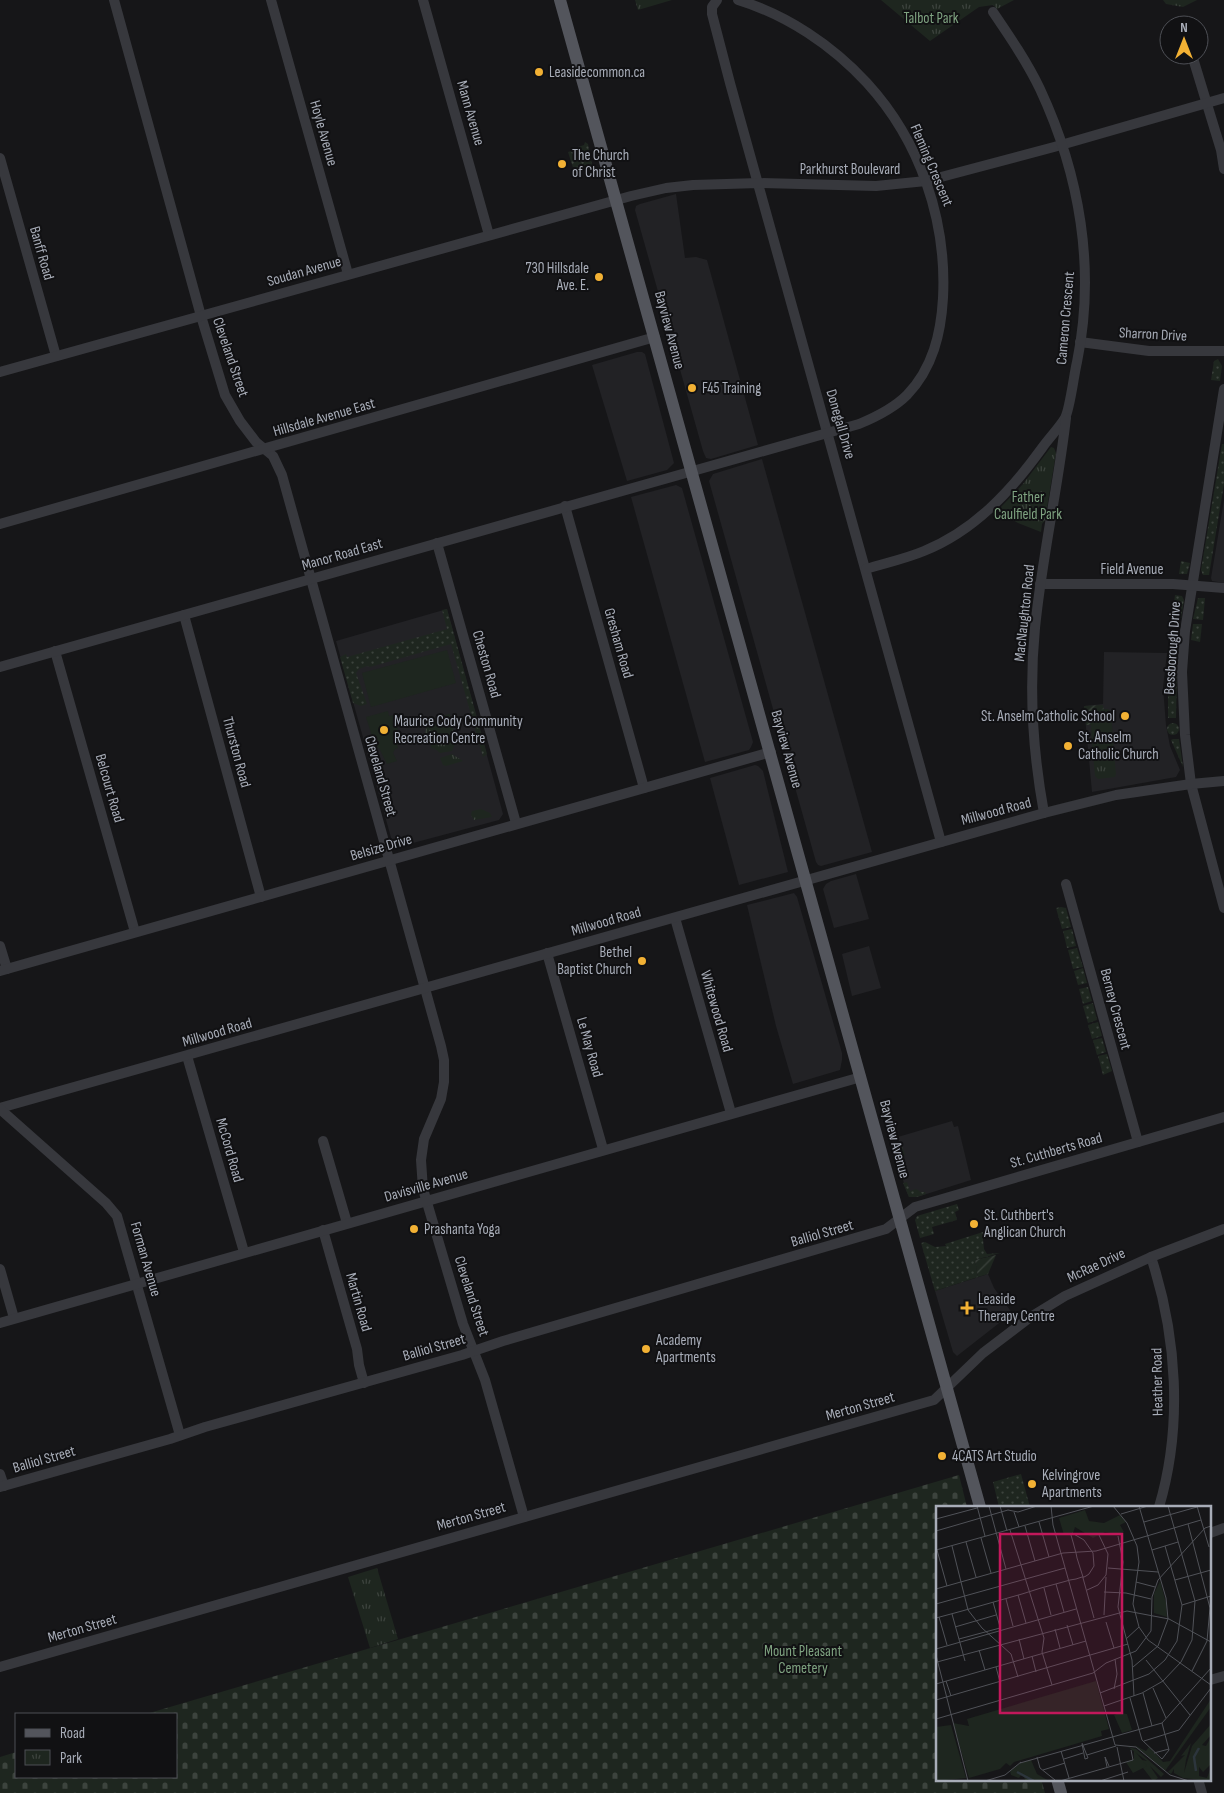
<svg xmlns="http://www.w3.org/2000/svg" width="1224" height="1793" font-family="'Sofia Sans Condensed',sans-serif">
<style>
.built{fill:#222225}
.grass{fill:url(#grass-dots)}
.cemetery{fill:url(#cemetery-stones)}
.park{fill:url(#park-tufts)}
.garden{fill:url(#garden-furrows)}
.pitch{fill:#1e261f}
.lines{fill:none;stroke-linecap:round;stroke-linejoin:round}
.minor{stroke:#37383d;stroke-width:10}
.major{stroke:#53555c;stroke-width:12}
.poi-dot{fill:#f2b134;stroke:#111113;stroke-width:2}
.labels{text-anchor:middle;stroke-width:4;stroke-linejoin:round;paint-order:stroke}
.park-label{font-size:15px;fill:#7fa381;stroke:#111113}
.poi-label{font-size:15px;fill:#a8adb8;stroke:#111113;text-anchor:start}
.street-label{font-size:15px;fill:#a8adb8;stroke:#111113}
.inset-river{fill:none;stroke:#2c353c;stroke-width:2.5}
.inset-road{fill:none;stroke:#505258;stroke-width:1}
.view{fill:#c2185b;fill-opacity:0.15;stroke:#c2185b;stroke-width:2.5}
.inset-edge{fill:none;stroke:#a8adb8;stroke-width:2.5}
</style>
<defs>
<pattern id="grass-dots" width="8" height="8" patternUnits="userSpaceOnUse" patternTransform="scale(1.25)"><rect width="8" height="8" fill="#1e261f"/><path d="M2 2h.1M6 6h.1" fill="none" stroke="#3c433d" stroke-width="1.8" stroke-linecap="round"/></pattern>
<pattern id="cemetery-stones" width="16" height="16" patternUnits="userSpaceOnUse" patternTransform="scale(1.25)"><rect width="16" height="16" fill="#1e261f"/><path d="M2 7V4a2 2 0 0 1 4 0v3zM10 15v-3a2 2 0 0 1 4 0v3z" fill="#3c433d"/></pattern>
<pattern id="park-tufts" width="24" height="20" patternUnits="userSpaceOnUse" patternTransform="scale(1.25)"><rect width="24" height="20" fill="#1e261f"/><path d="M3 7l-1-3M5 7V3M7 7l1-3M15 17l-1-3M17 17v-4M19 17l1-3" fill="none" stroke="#3c433d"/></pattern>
<pattern id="garden-furrows" width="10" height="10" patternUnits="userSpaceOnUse" patternTransform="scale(1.25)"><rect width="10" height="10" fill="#1e261f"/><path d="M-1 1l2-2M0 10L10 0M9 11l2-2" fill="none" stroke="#3c433d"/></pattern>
</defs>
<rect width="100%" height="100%" fill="#161618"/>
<g class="built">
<path d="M676,194l9,64 11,-1 11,3 51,185 -47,14 -5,-1 -3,-7 -68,-241 1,-4 4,-2z"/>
<path d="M637,352h5l3,2 29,109 -7,7 -40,11 -35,-116z"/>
<path d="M762,459l110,393 -51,14 -3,-1 -2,-3 -107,-381 4,-7z"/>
<path d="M676,485l6,3 71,254 -2,5 -2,3 -44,12 -74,-265z"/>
<path d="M1224,500v83l-12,-2 -1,-3z"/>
<path d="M447,609l56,205 -4,6 -101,27 -6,-6 -56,-200z"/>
<path d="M1104,652l63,1 -4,34 3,38 4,21 10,24 -4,7 -84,15 -8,-86 19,-2z"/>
<path d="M755,765l3,1 5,5 25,101 -49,13 -29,-107z"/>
<path d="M856,874l13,45 -35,9 -11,-39 3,-5 5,-3z"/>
<path d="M794,893l3,4 45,156v7l-2,10 -47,14 -17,-58 -29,-121z"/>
<path d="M869,946l12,42 -29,8 -10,-42z"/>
<path d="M952,1121l2,6 4,-1 13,54 -54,17h-8l-3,-7 -15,-51z"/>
<path d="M988,1274l6,14 18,25 -55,43 -4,-4 -18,-61z"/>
</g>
<g class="grass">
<path d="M585,142l3,2 4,21 2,3 -19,6 -7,-22 10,-3v-2l6,-2z"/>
<path d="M1218,359l4,7 -2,15 -9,-1 3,-19z"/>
<path d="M1222,444h2v40l-15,91h-6l-2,-5z"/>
<path d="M1181,561l9,2 -3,11h-8z"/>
<path d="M1175,595l7,1 2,4 -3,19h-9z"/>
<path d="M1198,598h7l-2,22 -10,-1z"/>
<path d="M447,609l40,145 -4,3 -32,-113 -81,23 -3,-1 -8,3 -3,4 11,31 -6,2 -8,-3 -13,-46 6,-3 1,3 100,-28 -5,-19z"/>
<path d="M1193,624h9l-2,18 -9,-2z"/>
<path d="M1168,667l9,2 -1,49h-8z"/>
<circle cx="1173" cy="729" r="6"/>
<path d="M1173,739h6l4,28 -12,-27z"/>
<path d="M1061,907l5,1 5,19 -9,2 -6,-21z"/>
<path d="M1072,929l4,17 -9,2 -4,-17z"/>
<path d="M1077,948l6,19 -10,2 -5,-19z"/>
<path d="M1083,968l4,15 -9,2 -4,-14z"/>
<path d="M1088,987l4,14 -9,3 -4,-15z"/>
<path d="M1093,1003l4,17 -9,3 -5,-17z"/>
<path d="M1098,1022l4,14 -10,3 -4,-14z"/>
<path d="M1102,1038l4,14 -9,3 -4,-15z"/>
<path d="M1107,1054l5,17 -9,4 -5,-19z"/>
<path d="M907,1182l3,9 6,-2 5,3h4l1,2 -9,3h-8l-6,-14z"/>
<path d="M957,1204l2,6 -4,2 2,8 -25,7 2,7 -14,4 -5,-18 2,-4z"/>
<path d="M983,1232l2,5 -2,2 1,10 3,5 13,-1 -25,7 3,17 -43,14 -14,-48 4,-1 10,5 11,-1 -1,-2z"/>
<path d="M1021,1474l9,33h-31l-6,-25z"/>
</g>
<path class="cemetery" d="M959,1475l8,32h-29v272h103l4,14h-1045v-36l16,-5v25h160v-63h-30z"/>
<g class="park">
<path d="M635,0h37l-34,10z"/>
<path d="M881,0h133l-17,9 -4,-4 -14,2 -49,34z"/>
<path d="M1163,0h34l-14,7 -17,-3z"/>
<path d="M1051,447l3,1 2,5 -11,67 -3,4 -1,8 -23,-9 -19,-11 1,-4 23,-24z"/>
<path d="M450,714l5,23 1,5 -4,9 -12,2 -6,-5 -2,1 -4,-12 -3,-4 2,-9 13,-6v-2z"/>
<path d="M1114,753l2,21 -1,3 -17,2 -3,-3 -2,-21z"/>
<path d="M452,754l11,7 -17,5 -3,-1 -3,-7z"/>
<path d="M481,809l9,4 2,4 -18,3 -3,-5 1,-4z"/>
<path d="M377,1568l21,71 -28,9 -22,-71z"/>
</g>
<g class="garden">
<path d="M1103,705l1,5h-11l-3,4 1,11h-5l-2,-19z"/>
<path d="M901,1144l4,11 -8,4 -4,-13z"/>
<path d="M996,1255l-8,19 -10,3 -3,-17z"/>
</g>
<g class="pitch">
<path d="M447,650l9,33 -85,24 -9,-34z"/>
<path d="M1092,710l16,-1 3,3 3,41 -21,2 -3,-41z"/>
<path d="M388,711l1,5 5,-1 8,29 -5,1 1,3 -3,1 -2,4 4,8 -10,3 -8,-16 -3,1 -10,-32z"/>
</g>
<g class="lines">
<g class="minor">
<path d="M114,0l87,316 24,79 15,26 16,21 17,14 9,19 159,571 3,14v22l-3,17 -17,40 -3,21 2,29 40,135 22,56 39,137"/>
<path d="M271,0l77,274"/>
<path d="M423,0l66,235"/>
<path d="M717,0l-5,7v7l18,69 211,759"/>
<path d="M1180,21l1,4"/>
<path d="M1192,55l29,95 3,19"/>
<path d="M0,158l56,198"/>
<path d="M1080,342l69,9h75"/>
<path d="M0,372l631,-176 35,-8 27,-3 66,-2 117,3 50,-5 128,-34 170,-49"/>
<path d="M1224,389l-39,242 -3,41 3,63 6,49 33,124"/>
<path d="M565,506l79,282"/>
<path d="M0,524l655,-187"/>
<path d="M437,543l79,280"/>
<path d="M866,569c19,-6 39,-10 58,-18 50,-20 87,-60 118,-103 7,-10 17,-20 23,-30 5,-9 9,-44 12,-56 19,-93 3,-187 -37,-273 -13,-27 -30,-52 -47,-77"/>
<path d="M1040,584h133l51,4"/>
<path d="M184,615l77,282"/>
<path d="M55,651l80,281"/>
<path d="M0,667l859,-243c17,-7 35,-16 48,-29 26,-27 34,-62 36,-97 4,-78 -23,-157 -76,-215 -35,-38 -80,-68 -129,-83"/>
<path d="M1044,813c-11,-60 -15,-124 -9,-185 7,-71 23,-140 31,-210"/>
<path d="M1066,884l72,258"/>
<path d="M675,918l56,195"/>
<path d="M0,946l7,23"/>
<path d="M547,953l56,196"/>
<path d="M0,971l771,-219"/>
<path d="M187,1056l57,196"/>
<path d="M0,1108l1044,-295 72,-18 75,-11 33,-3"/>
<path d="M0,1109l106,94 11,13 63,219"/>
<path d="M323,1141l24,82"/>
<path d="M323,1230l34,119 2,16 5,18"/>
<path d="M1151,1257c26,79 32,169 8,250"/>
<path d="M0,1269l14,49"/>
<path d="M0,1323l861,-246"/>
<path d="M0,1474l4,12"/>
<path d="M0,1487l170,-48 35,-12 257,-72 41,-14 383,-112 29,-22 309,-90"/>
<path d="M1210,1533l14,-5"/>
<path d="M0,1667l934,-267 49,-47 46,-35 36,-22 86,-39 73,-28"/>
<path d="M1210,1680l14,-4"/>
<path d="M1198,1779l4,14"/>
</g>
<g class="major">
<path d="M560,0l420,1507"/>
<path d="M1057,1779l4,14"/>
</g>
</g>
<g class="poi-dot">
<circle cx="539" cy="72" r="5"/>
<circle cx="562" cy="164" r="5"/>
<circle cx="599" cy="277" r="5"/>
<circle cx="692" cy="388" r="5"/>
<circle cx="1125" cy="716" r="5"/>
<circle cx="384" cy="730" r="5"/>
<circle cx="1068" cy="746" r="5"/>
<circle cx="642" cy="961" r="5"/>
<circle cx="974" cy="1224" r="5"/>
<circle cx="414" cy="1229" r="5"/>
<path d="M964.5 1300.5h5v5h5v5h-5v5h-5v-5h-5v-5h5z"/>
<circle cx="646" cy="1349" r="5"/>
<circle cx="942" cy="1456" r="5"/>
<circle cx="1032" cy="1484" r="5"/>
</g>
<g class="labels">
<g class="park-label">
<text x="931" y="23">Talbot Park</text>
<text x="1028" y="502">Father<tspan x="1028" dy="17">Caulfield Park</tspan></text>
<text x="803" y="1656">Mount Pleasant<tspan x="803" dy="17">Cemetery</tspan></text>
</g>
<g class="poi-label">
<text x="549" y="77">Leasidecommon.ca</text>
<text x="572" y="160">The Church<tspan x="572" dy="17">of Christ</tspan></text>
<text x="589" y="273" text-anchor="end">730 Hillsdale<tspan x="589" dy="17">Ave. E.</tspan></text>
<text x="702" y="393">F45 Training</text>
<text x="1115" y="721" text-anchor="end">St. Anselm Catholic School</text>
<text x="394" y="726">Maurice Cody Community<tspan x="394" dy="17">Recreation Centre</tspan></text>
<text x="1078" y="742">St. Anselm<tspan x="1078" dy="17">Catholic Church</tspan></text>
<text x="632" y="957" text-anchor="end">Bethel<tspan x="632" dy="17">Baptist Church</tspan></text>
<text x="984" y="1220">St. Cuthbert's<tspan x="984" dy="17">Anglican Church</tspan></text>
<text x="424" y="1234">Prashanta Yoga</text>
<text x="978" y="1304">Leaside<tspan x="978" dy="17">Therapy Centre</tspan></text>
<text x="656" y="1345">Academy<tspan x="656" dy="17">Apartments</tspan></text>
<text x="952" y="1461">4CATS Art Studio</text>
<text x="1042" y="1480">Kelvingrove<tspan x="1042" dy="17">Apartments</tspan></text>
</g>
<g class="street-label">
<text transform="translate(471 113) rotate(74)" y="5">Mann Avenue</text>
<text transform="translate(324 133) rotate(74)" y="5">Hoyle Avenue</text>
<text transform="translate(932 165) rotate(67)" y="5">Fleming Crescent</text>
<text x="850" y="174">Parkhurst Boulevard</text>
<text transform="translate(42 253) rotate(74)" y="5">Banff Road</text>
<text transform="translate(304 271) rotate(-16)" y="5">Soudan Avenue</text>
<text transform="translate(1065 318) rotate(-85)" y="5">Cameron Crescent</text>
<text transform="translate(670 330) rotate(75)" y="5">Bayview Avenue</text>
<text transform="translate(1153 334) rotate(3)" y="5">Sharron Drive</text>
<text transform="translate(231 357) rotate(71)" y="5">Cleveland Street</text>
<text transform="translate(324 417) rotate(-16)" y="5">Hillsdale Avenue East</text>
<text transform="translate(841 424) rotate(74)" y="5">Donegall Drive</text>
<text transform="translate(342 554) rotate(-16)" y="5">Manor Road East</text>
<text x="1132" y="574">Field Avenue</text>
<text transform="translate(1024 613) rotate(-84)" y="5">MacNaughton Road</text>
<text transform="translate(619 643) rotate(74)" y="5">Gresham Road</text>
<text transform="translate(1172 648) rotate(-86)" y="5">Bessborough Drive</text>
<text transform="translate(487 664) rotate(74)" y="5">Cheston Road</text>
<text transform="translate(787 749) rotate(74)" y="5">Bayview Avenue</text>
<text transform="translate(237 752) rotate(75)" y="5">Thurston Road</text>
<text transform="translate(381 776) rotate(74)" y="5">Cleveland Street</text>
<text transform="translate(110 788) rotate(74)" y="5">Belcourt Road</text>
<text transform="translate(996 811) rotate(-15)" y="5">Millwood Road</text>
<text transform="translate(381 847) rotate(-16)" y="5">Belsize Drive</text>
<text transform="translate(606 921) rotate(-16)" y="5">Millwood Road</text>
<text transform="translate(1116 1009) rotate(75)" y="5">Berney Crescent</text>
<text transform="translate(717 1011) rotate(74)" y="5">Whitewood Road</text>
<text transform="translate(217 1032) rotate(-16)" y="5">Millwood Road</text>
<text transform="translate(590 1047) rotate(74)" y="5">Le May Road</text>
<text transform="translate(895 1139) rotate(75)" y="5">Bayview Avenue</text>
<text transform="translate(230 1150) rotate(74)" y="5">McCord Road</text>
<text transform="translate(1056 1150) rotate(-16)" y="5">St. Cuthberts Road</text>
<text transform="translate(426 1185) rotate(-16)" y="5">Davisville Avenue</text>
<text transform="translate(822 1233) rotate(-16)" y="5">Balliol Street</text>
<text transform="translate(146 1259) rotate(74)" y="5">Forman Avenue</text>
<text transform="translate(1096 1265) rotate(-25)" y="5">McRae Drive</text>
<text transform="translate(472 1296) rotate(72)" y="5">Cleveland Street</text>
<text transform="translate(359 1302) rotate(74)" y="5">Martin Road</text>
<text transform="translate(434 1347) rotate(-16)" y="5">Balliol Street</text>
<text transform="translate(1157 1382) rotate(-91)" y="5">Heather Road</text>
<text transform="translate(860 1406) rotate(-16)" y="5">Merton Street</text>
<text transform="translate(44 1459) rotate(-16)" y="5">Balliol Street</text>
<text transform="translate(471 1516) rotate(-16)" y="5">Merton Street</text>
<text transform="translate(82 1628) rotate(-16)" y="5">Merton Street</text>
</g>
</g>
<g transform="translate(936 1506)">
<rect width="275" height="275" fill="#161618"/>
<path d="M275,193v8l-46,64 -31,-26 12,6 3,-4 14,15 7,-1zM275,218v11l-9,10 4,1 5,-9v27l-8,8 -4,-5v9l8,2 4,-11v14l-28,-3 -9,-5v-4l-3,5 -3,-2 17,-17 -4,1 10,-13 -5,17 -2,13 8,-27zM192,241l8,2 28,25 -3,3 -11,-11 8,12 -5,3 -10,-13 -1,-8 5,1z" fill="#1e261f"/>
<path d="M160,175l13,48 -8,2 1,5 -88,26 -4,4 -4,-3 -6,6 -31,9 -16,-55 16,3 -2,-7zM15,219l15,53 -30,3v-54z" fill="#1e261f"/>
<path d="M149,4l4,11 15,2 16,-8 6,7 -6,3 4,7 -6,2 -13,-2 -12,6 -18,-11 -2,6 -9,2 -5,-17zM224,75l6,22 1,14 -13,-4v-19zM183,207l8,1 5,16 -10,3 -8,-18zM198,244l13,16 -14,7 -7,-11 8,-3zM95,254l6,14 12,7h-23l-4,-7 -3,4 -8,-3 -1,-4 10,-8z" fill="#1e261f"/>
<path class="inset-river" d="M260,265l-2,-14 5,-9M81,266l17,9"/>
<path class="inset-road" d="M41,0l8,30M53,0l17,63M64,0l7,25M115,0l2,19 62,220 21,2 34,28 19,6M177,0l14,17 10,23 2,16 -6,42 6,23 9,13 63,45M261,0l12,41M78,6l5,15M185,8l27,-8M0,13l41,-11M103,16l10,35M208,16l53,-15M252,18l22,84 -3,33 -15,30M89,20l10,35M74,24l34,108 -2,14 10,33M0,25l72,-21 10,2 19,-6M182,30l5,26 -5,45 14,53 2,36M45,32l10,35M30,36l10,35M16,40l16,64 14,18 29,26 7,23M0,44l158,-44M1,44l10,36M216,44l26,-8M172,62l50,4M239,74l36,-10M200,76l19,5M120,78l8,28M108,82l7,27M0,83l127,-36 33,-2 105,-31M151,84l11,-5 8,-10 2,-21 -9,-19M168,86l22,1 25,6M82,89l8,28M70,93l7,27M57,96l7,25M0,98l129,-36M246,99l29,-9M16,108l13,47M168,109l2,-38M3,111l8,28M0,112l26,-7 60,-17 19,-6 22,-6 7,-2 6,-1 6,-2h2l2,-1 3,-2 5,-8 -1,-13 -9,-13 -12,-7 -1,2 2,7 3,11 1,5 6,19v1l11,40M170,116l8,26M131,119l6,20M19,121l41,-12M119,123l5,19M23,133l41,-11M83,133l5,20M190,133l13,-12M0,143l140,-40M43,144l6,20M0,149l32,126M96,150l4,16M210,154l44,55M1,156l190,-51 42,8 42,23M60,161l4,15M197,161l25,-21 10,-27 -2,-21 -27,-92M10,175l5,15M0,178l150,-43M217,182l13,30M178,183l3,-15 -2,-15M164,187l49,-19 16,-14 12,-19 5,-36 -17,-59M207,187l9,33M194,192l12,42 20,19 7,-9 -7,-27M0,194l192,-56M168,200l38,-13 21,-12 18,-19 11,-22 3,-39 -27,-95M0,213l157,-46 13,-10 30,-12 15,-20 1,-34 6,-17 47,-52 6,-2M208,235l35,-11 32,-42M146,237l6,15 -3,1M146,238l3,15M181,241l7,34M125,245l8,27M218,247l15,-4M151,249l29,-9M101,251l3,11 15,12M128,253l19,-6M84,257l142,-40 49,-55M171,261l-2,-10 4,9M107,264l22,-7M49,275l20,-6 16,-13M124,275l73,-21 -2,-10M164,275l28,-9"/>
<path class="view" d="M64,28h122v179h-122z"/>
<rect width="275" height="275" class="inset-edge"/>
</g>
<rect x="15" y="1713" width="162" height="65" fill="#111113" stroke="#4d4f55"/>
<rect x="25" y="1729" width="25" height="8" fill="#53555c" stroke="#4d4f55"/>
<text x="60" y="1738" font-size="15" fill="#a8adb8">Road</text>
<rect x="25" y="1750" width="25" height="15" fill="url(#park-tufts)" stroke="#4d4f55"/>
<text x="60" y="1763" font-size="15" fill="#a8adb8">Park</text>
<g transform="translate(1184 40)"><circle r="24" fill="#111113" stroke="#4d4f55"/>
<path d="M0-4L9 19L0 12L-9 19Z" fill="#f2b134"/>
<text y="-8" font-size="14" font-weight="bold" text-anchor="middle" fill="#a8adb8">N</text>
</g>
</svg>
